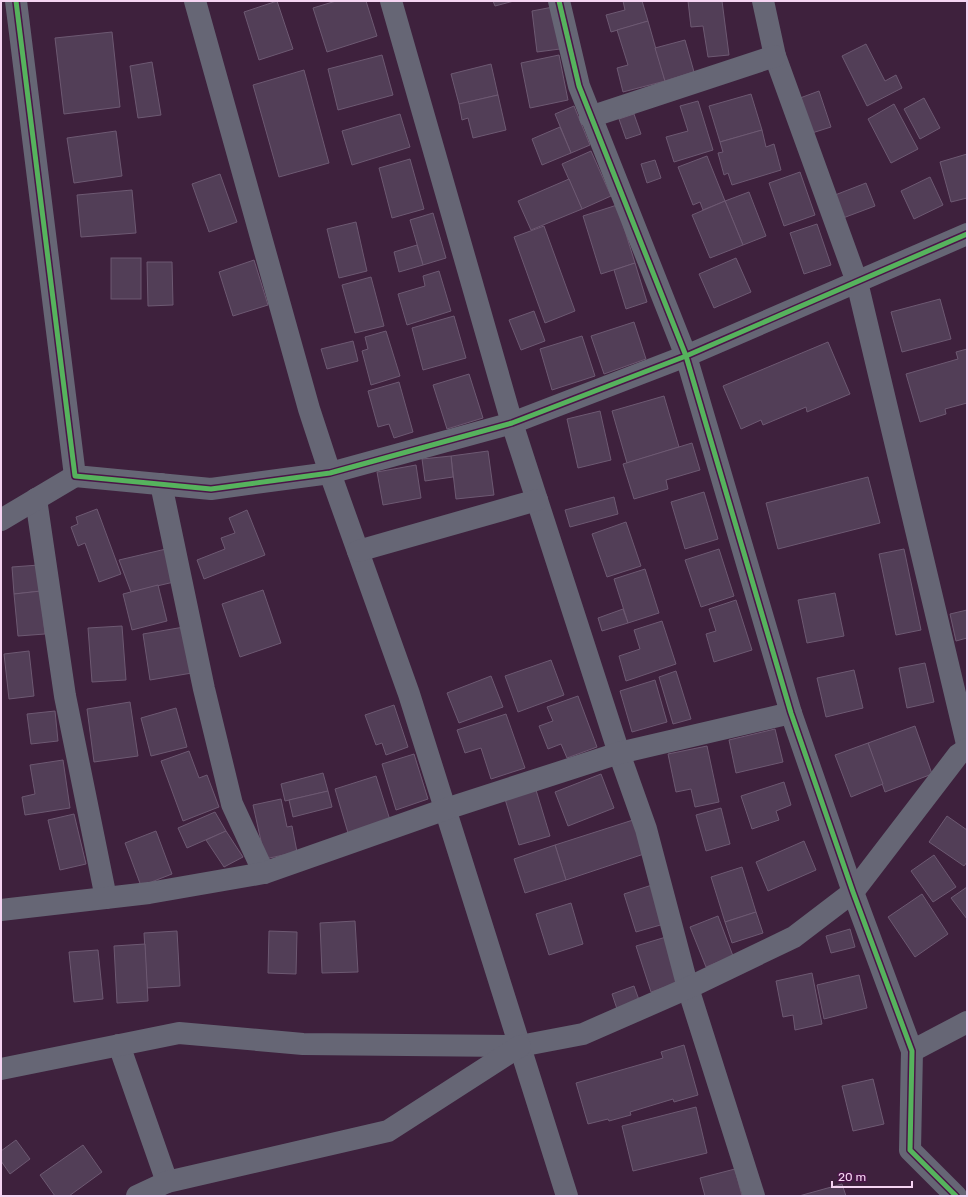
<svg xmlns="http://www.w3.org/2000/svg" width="968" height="1197" font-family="Rubik,sans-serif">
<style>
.building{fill:#523e57;stroke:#6d5972}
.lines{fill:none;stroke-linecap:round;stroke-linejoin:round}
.street{stroke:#666675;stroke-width:22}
.cycleway-casing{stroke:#4a1548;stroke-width:8}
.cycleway{stroke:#56b35d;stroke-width:5}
</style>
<rect width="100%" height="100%" fill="#3e213d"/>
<g class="building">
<path d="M277,1l16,48 -34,11 -15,-48z"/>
<path d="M336,1h30l11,35 -50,16 -14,-44z"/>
<path d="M493,1h21l-19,5z"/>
<path d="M623,1h19l6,20 -37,11 -5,-17 19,-5z"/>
<path d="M688,1h34l7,54 -21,2 -5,-31 -12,1z"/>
<path d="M553,7l7,42 -23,3 -5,-41z"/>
<path d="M648,21l17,60 -42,11 -6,-24 11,-3 -11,-35z"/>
<path d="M112,32l8,75 -56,7 -9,-76z"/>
<path d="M685,40l9,32 -29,9 -10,-33z"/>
<path d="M866,44l19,37 11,-6 6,13 -35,18 -25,-50z"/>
<path d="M382,55l11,40 -55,15 -10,-41z"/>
<path d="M559,55l9,45 -38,8 -9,-45z"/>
<path d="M152,62l9,53 -23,3 -8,-52z"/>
<path d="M491,64l7,31 -39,9 -8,-30z"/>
<path d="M304,70l25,93 -50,14 -26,-92z"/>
<path d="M819,91l12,36 -19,6 -12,-35z"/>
<path d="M751,94l11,36 -42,12 -11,-36z"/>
<path d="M498,95l8,35 -33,8 -5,-20 -6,2 -3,-16z"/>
<path d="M924,98l16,30 -20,11 -16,-30z"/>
<path d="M698,101l15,49 -39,12 -8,-25 22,-6 -8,-25z"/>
<path d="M894,104l24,45 -27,14 -23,-44z"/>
<path d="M574,106l16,39 -19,8 -16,-39z"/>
<path d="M400,114l10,33 -58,18 -10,-34z"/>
<path d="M634,114l7,20 -15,5 -7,-20z"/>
<path d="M560,127l11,26 -29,12 -10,-26z"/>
<path d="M762,130l4,17 8,-3 7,26 -49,15 -4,-12 -4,2 -6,-22 5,-1 -3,-10z"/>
<path d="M116,131l6,45 -48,7 -7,-45z"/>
<path d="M591,151l20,45 -29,13 -20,-45z"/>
<path d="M967,154v44l-16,4 -11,-40z"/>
<path d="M707,156l18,45 -22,9 -3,-8 -7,3 -15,-38z"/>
<path d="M410,159l14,50 -32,9 -13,-50z"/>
<path d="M655,160l6,18 -14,5 -6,-19z"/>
<path d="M800,172l15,43 -31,11 -15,-43z"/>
<path d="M220,174l17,48 -28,10 -17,-48z"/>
<path d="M930,177l13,28 -29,14 -13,-28z"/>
<path d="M569,179l13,30 -51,21 -13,-29z"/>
<path d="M866,183l9,23 -32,12 -8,-23z"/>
<path d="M132,190l4,43 -55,4 -4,-42z"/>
<path d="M749,192l17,44 -23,9 -18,-44z"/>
<path d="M725,201l18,44 -33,13 -18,-43z"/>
<path d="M617,205l18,58 -34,11 -18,-58z"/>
<path d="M433,213l13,45 -23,7 -13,-45z"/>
<path d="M356,222l11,49 -28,7 -12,-49z"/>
<path d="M817,224l14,41 -27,9 -14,-41z"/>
<path d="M544,226l31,85 -30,12 -31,-86z"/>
<path d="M417,245l6,20 -24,7 -5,-20z"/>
<rect x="111" y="258" width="30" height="41"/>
<path d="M736,258l15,34 -37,16 -15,-34z"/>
<path d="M254,260l14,45 -35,11 -14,-44z"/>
<path d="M147,262h25l1,43 -25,1z"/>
<path d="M635,263l12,39 -21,7 -12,-39z"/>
<path d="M439,271l12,40 -44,14 -9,-31 27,-8 -2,-10z"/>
<path d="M371,277l13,49 -29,7 -13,-48z"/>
<path d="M940,299l11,40 -49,13 -11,-40z"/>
<path d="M534,311l11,30 -24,9 -12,-30z"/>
<path d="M454,316l12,42 -43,12 -11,-42z"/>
<path d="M634,322l12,37 -42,15 -13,-38z"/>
<path d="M386,331l14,45 -29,9 -9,-34 6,-2 -3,-12z"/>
<path d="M582,336l13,40 -43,14 -12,-41z"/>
<path d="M353,341l5,20 -31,8 -6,-20z"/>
<path d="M828,342l22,52 -43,18 -1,-5 -43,18 -2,-5 -20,9 -18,-43z"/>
<path d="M967,349v54l-22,6 1,5 -26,8 -14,-48 52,-15 -2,-7z"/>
<path d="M469,374l14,44 -36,11 -14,-44z"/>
<path d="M399,382l14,50 -19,6 -5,-14 -11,3 -10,-36z"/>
<path d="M664,396l15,51 -52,16 -15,-52z"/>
<path d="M600,411l11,49 -33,8 -11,-49z"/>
<path d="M692,443l8,27 -34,10 2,9 -34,10 -11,-35z"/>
<path d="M488,451l6,44 -38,4 -5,-43z"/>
<path d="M451,456l2,21 -28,4 -3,-22z"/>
<path d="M416,465l5,33 -38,7 -6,-33z"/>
<path d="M868,477l12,46 -102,26 -12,-46z"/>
<path d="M704,492l14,47 -33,10 -14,-47z"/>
<path d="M614,497l4,17 -48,13 -5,-17z"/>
<path d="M97,509l24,65 -22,8 -14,-39 -7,3 -7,-19 7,-3 -2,-7z"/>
<path d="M247,510l18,45 -61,24 -7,-19 28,-11 -4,-11 14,-5 -6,-15z"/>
<path d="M626,522l15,44 -34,11 -15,-43z"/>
<path d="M166,549l8,33 -43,10 -12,-32z"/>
<path d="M719,549l15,47 -33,11 -16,-47z"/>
<path d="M904,549l17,81 -25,5 -17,-81z"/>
<path d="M39,565l2,26 -27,3 -2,-27z"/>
<path d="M645,569l14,44 -31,10 -14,-44z"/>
<path d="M158,585l9,36 -35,9 -9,-36z"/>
<path d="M263,590l18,53 -41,14 -18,-53z"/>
<path d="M41,591l4,43 -27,2 -4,-42z"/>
<path d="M835,593l9,43 -37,7 -9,-43z"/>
<path d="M736,600l16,50 -38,12 -8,-28 10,-3 -7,-22z"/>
<path d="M623,609l5,14 -26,8 -4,-13z"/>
<path d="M967,610v28l-11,3 -6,-27z"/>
<path d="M662,621l14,43 -50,17 -7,-25 21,-7 -6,-19z"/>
<path d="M122,626l4,54 -34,2 -4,-54z"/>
<path d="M184,627l8,46 -42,7 -7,-46z"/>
<path d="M29,651l5,45 -25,3 -5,-45z"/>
<path d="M551,660l13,35 -46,17 -13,-36z"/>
<path d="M925,663l9,39 -27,6 -8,-40z"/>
<path d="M854,670l9,38 -37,9 -9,-39z"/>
<path d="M676,671l15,48 -18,5 -14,-47z"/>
<path d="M491,676l12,31 -44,16 -12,-30z"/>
<path d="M655,680l12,42 -35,10 -12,-41z"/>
<path d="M578,696l19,51 -30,11 -6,-14 -13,5 -9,-23 14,-5 -6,-14z"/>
<path d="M130,702l8,54 -44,6 -7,-53z"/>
<path d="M394,705l14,42 -22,8 -4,-12 -6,2 -11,-30z"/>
<path d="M176,708l11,39 -36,9 -10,-38z"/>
<path d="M55,711l3,30 -27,3 -4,-30z"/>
<path d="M506,714l19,54 -34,11 -10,-31 -16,5 -8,-23z"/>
<path d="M915,726l17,48 -47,18 -17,-49z"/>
<path d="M775,729l8,33 -47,11 -7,-33z"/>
<path d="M868,743l15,41 -32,13 -16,-42z"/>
<path d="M707,746l12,56 -24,5 -4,-18 -15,3 -8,-38z"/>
<path d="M189,751l10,27 8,-3 12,32 -36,14 -22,-60z"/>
<path d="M414,754l14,45 -32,11 -14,-46z"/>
<path d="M63,760l7,48 -45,7 -3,-18 13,-3 -5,-29z"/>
<path d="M323,773l5,18 -43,10 -4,-17z"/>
<path d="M601,774l13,34 -46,18 -13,-34z"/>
<path d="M376,776l14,44 -42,13 -13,-44z"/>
<path d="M784,782l7,23 -15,6 3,9 -27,9 -11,-33z"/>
<path d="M536,790l14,46 -31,9 -14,-46z"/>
<path d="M328,791l4,16 -39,10 -4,-17z"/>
<path d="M281,799l6,28 5,-1 5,26 -32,7 -12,-54z"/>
<path d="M721,808l9,36 -24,7 -10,-36z"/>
<path d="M215,812l11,19 -39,17 -9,-20z"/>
<path d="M74,814l12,50 -26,6 -12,-50z"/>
<path d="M947,816l20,14v32l-3,4 -35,-24z"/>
<path d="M633,820l11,34 -78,26 -11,-35z"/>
<path d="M156,831l16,43 -31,12 -16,-43z"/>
<path d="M226,831l17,26 -19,10 -18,-27z"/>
<path d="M804,841l12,29 -48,21 -12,-29z"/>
<path d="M555,845l11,35 -41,13 -11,-34z"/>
<path d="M934,855l22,32 -23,15 -22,-31z"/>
<path d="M742,867l14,45 -31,10 -14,-45z"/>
<path d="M652,885l12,39 -28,8 -12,-38z"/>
<path d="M967,887v32l-16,-21z"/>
<path d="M922,894l26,40 -33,23 -27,-40z"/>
<path d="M571,903l12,41 -34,11 -13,-41z"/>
<path d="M756,912l7,21 -31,10 -7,-21z"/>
<path d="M718,916l15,40 -27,11 -16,-40z"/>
<path d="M355,921l3,51 -36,1 -2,-50z"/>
<path d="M850,929l5,18 -24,6 -5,-17z"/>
<path d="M177,931l3,55 -33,2 -3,-55z"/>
<path d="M269,931l28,1 -1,42 -28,-1z"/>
<path d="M666,937l14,45 -29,10 -15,-46z"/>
<path d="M145,944l3,57 -31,2 -3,-57z"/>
<path d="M98,950l5,49 -29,3 -5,-50z"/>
<path d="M812,973l10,51 -27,6 -2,-15 -10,2 -7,-36z"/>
<path d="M859,975l8,33 -43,11 -7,-34z"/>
<path d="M634,986l5,14 -22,9 -5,-15z"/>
<path d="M684,1045l14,50 -24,7 -1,-3 -43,13 1,3 -22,6 -1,-2 -20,5 -12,-41 87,-25 -2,-6z"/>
<path d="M873,1079l11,45 -31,7 -11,-45z"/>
<path d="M696,1107l11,46 -74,18 -11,-45z"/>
<path d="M16,1140l14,19 -20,15 -9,-13v-10z"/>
<path d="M83,1145l19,27 -33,24h-14l-15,-21z"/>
<path d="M735,1169l7,27h-37l-5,-18z"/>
<path d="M842,1184l4,12h-47z"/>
</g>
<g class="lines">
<g class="street">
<path d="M16,1l59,475 136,13 119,-16 182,-50 174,-67 281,-122"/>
<path d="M195,1l114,408 21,64 79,221 158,502"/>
<path d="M391,1l121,422 107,330 27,76 42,159 66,208"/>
<path d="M559,1l20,85 107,270 105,357 62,179 59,159 -2,99 46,46"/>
<path d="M763,1l12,55 82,226 110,462"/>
<path d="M590,117l185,-61"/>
<path d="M161,484l43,205 28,115 32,69"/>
<path d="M36,499l29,197 41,202"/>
<path d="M1,520l74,-44"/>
<path d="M358,551l179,-51"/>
<path d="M1,910l148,-17 115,-20 182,-64 173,-56 172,-40"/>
<path d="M119,1045l48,137"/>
<path d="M912,1051l55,-29"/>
<path d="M1,1069l178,-36 124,11 217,2 63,-12 105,-46 106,-51 59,-45 105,-137 9,-6"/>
<path d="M137,1196l30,-14 221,-51 132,-85"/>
</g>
<g class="cycleway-casing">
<g id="cycleway">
<path d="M16,1l59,475 136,13 119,-16 182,-50 174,-67 281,-122"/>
<path d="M559,1l20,85 107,270 105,357 62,179 59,159 -2,99 46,46"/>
</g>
</g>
<use href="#cycleway" class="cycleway"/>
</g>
<rect width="968" height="1197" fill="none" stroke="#f5d4f2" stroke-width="4"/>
<path d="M832 1181v6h80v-6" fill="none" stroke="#f5d4f2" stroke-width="2"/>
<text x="838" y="1181" font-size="12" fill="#f5d4f2" stroke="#4a1548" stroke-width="3" paint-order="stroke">20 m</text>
</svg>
